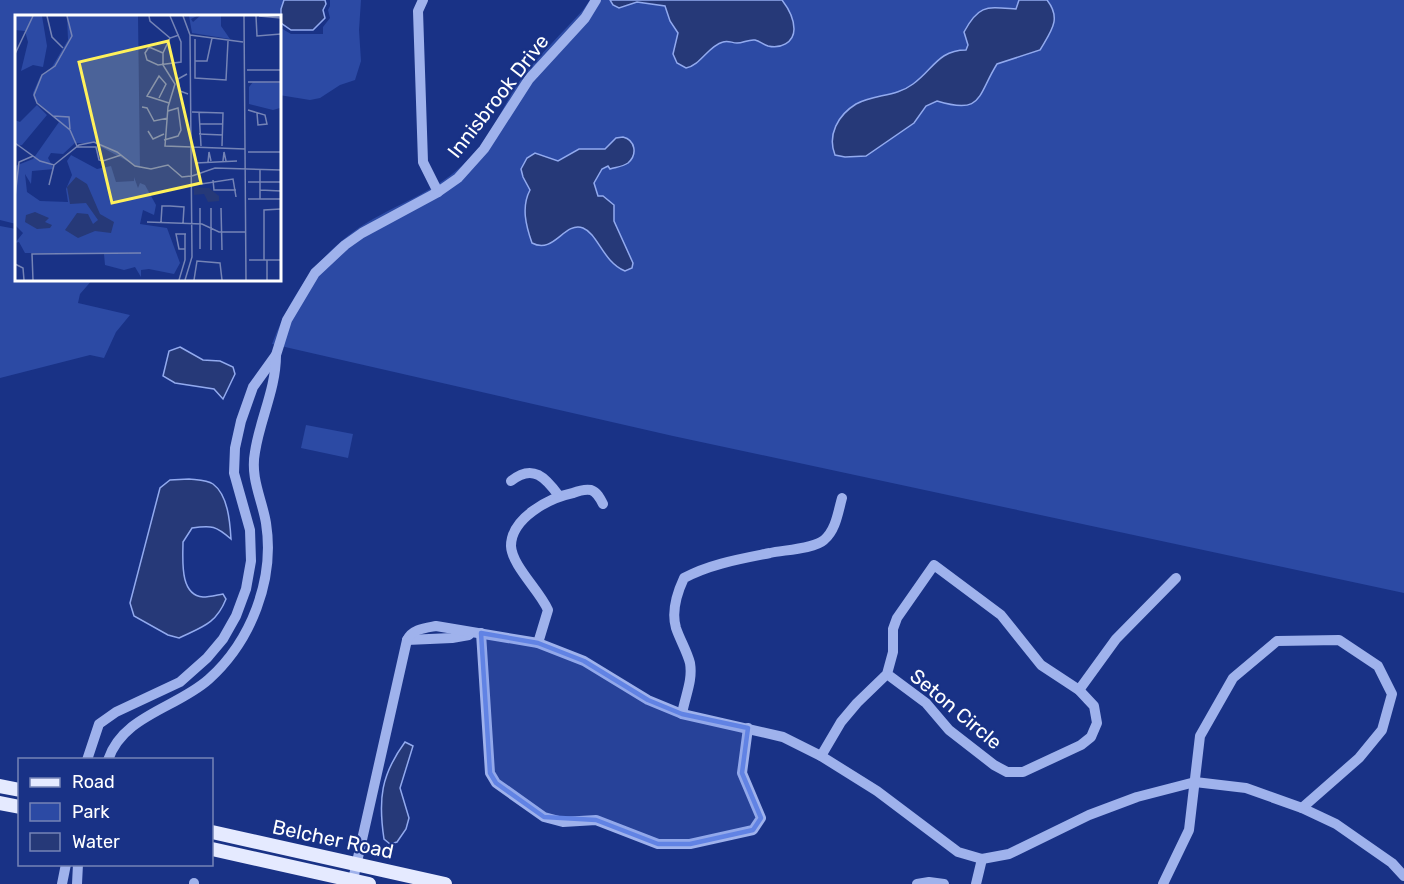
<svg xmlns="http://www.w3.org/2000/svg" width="1404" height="884" font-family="Rubik,sans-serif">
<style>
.green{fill:#2c4aa4}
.water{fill:#263978;stroke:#92aaef;stroke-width:1.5}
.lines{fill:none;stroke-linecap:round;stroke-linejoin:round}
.minor{stroke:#9fb2ec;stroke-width:10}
.major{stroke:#e5eaff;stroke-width:14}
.marked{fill:#6183e4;fill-opacity:0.2;stroke:#6183e4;stroke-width:4.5;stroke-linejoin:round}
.labels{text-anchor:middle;stroke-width:4.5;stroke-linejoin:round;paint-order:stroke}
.street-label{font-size:20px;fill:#fff;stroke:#193286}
.inset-road{fill:none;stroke:#7584b6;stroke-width:1.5}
.view{fill:#fff15b;fill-opacity:0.15;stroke:#fff15b;stroke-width:3}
.inset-edge{fill:none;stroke:#fff;stroke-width:3}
</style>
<rect width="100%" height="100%" fill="#193286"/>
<g class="green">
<path d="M0,0h299l-20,21v-5h-263v208l-16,-4z"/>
<path d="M330,0h31l-2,30 2,31 -6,19 -15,5 -20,13 -10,2 -31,-5v-68l12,7h32v-7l7,-9 -2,-8 2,-4z"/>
<path d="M590,0h814v593l-731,-157 -401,-92c20,-53 52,-97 101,-125 38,-21 69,-31 100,-64 20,-21 31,-53 49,-77 18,-24 40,-45 61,-68z"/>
<path d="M0,226l16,3v50h77l-13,15 -2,9 52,12 -14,17 -12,26 -14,-3 -90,23z"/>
<path d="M306,425l47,9 -5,24 -47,-10z"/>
</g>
<g class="water">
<path d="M284,0h41l1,4 -3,6 2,8 -12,12h-22l-10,-7v-14z"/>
<path d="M610,0h172c7,9 12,18 12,29 0,14 -14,20 -26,17 -5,-2 -9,-5 -13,-6 -6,-1 -12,3 -18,3 -5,0 -9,-3 -14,-1 -15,4 -22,23 -37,26l-9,-5 -4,-9 5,-21 -8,-12 -5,-15 -28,-4 -18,6 -6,-3z"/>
<path d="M1019,0h28c15,19 4,31 -7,50l-43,14c-20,32 -14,51 -60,37l-11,5 -12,17 -48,33 -21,1 -10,-2c-8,-20 3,-40 21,-51 18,-10 40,-7 57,-20 20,-14 25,-34 53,-34l2,-5 -4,-13c15,-28 23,-25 52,-23z"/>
<path d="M623,137c12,3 15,17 5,26 -6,4 -12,4 -18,6l-2,-3 -6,3 -8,14 4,13h5l11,9v16l19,42 -1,5 -7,3c-22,-9 -27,-37 -42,-43 -19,-7 -29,27 -51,15 -6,-17 -11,-36 -2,-53l-7,-13 -2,-8 6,-11 8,-5 23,8 21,-12h26l11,-11z"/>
<path d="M180,347l23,13 17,1 13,6 2,7 -12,25 -9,-10 -39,-6 -12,-7 6,-25z"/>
<path d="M189,479c7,1 18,1 24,5 15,11 17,38 18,55 -15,-13 -19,-14 -39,-11l-9,14c0,17 -4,53 20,55 6,0 14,-2 20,-3l3,5c-10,25 -24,28 -47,39l-11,-3 -34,-19 -4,-13 30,-115 10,-8z"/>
<path d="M405,742l8,4 -13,42 9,30 -3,11 -9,13 -7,2 -6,-5c-6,-40 -3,-64 21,-97z"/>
</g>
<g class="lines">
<g class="minor">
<path d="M423,0l-5,11 5,151 15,30"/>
<path d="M511,481c22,-18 35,-3 48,15"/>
<path d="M481,633l9,140 6,10 48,34 19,5 33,-2 62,24h32l63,-14 8,-12 -19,-45 6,-45"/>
<path d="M407,640l45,-2 17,-3"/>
<path d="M538,643l10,-33c-8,-19 -36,-44 -37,-64 0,-28 38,-48 62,-53 5,-2 12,-4 18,-3 6,2 9,8 12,14"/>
<path d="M1079,690l37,-51 60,-61"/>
<path d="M682,714c3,-18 11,-33 8,-51 -3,-12 -10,-23 -14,-35 -5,-17 1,-35 8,-50 26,-14 56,-19 86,-25 13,-3 44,-4 54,-13 12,-10 14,-28 18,-42"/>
<path d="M821,756l20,-34 16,-19 30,-29 6,-22v-23l4,-11 37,-53 67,50 40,50 38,25 15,16 3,17 -6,14 -10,8 -58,27h-16l-13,-7 -45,-35 -23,-27 -39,-29"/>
<path d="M87,760l12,-36 17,-12 64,-30 27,-24 16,-19 13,-23 10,-27 5,-28 -1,-31 -16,-57 1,-25 6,-27 12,-34 23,-32 11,-35 28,-47 30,-28 17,-12 76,-41 20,-14 26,-29 45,-70 56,-61 11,-18"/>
<path d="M108,760c15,-45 69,-52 101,-81 42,-38 66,-99 57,-156 -4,-24 -16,-45 -11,-71 5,-33 21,-63 21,-97"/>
<path d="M62,884l4,-20"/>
<path d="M77,884l1,-20"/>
<path d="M194,884v-1"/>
<path d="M352,884l55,-244c5,-11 18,-12 29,-14l102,17 46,18 64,39 34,14 101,23 38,19 56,35 81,61 24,7 27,-5 80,-39 48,-18 58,-15 51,6 56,20 34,16 56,39 12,13"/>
<path d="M917,884l12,-2 15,2"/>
<path d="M976,884l6,-25"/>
<path d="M1163,884l26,-54 11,-94 33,-58 44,-37 62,-1 39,26 14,28 -10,36 -23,28 -57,50"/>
</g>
<g class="major">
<path d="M0,786l20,4"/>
<path d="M0,803l20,4"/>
<path d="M212,832l233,52"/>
<path d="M212,849l157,35"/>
</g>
</g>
<path class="marked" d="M481,633l57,10 46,18 64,39 34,14 66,14 -6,45 19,45 -8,12 -63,14h-32l-62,-24 -52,-3 -48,-34 -6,-10z"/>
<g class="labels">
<g class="street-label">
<text transform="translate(498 96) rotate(-52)" y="7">Innisbrook Drive</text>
<text transform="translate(956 709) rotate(40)" y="7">Seton Circle</text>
<text transform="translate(333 839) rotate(12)" y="7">Belcher Road</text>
</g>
</g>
<g transform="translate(15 15)">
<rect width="266" height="266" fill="#193286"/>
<path d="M0,1h27l5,30 -4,21 -10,-2 -12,6 7,-29 -3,-11 -10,-1zM52,1h71l2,152 -46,-25h-19l-12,11 -12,-1 -3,5 6,11 -22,2 -1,13 -6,-10 2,18 13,9 28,1 -2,-13 6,-14 -5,-14 4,-6 26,14 14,-3 5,16 18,-1v-4l4,11 2,-5 5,2 11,20 -2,10 -11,-5 -3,14 27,4 13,35 -6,11 -25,-5 -8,1v7l-6,-10 -11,3 -19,-5 -1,-11 37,-1h-116l-6,-11 -4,1 8,-10 -8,-8v-59l18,-7 26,-37 -25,-23 -1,-6 7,-16 12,-10 16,-27zM174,1h8l-6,3 2,3 7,-6h21v10l9,13 -38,-6zM238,67l27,1v25l-7,2 -24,-6v-17zM22,90l10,10 -25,30 -7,2v-27l5,2z" fill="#2c4aa4"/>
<path d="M61,162l11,7 13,30 14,8 -3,11 -16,-2 -17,7 -13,-8 12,-17 11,1 5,10 5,-4 -12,-17 -16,1 -3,-17zM179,172l15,1 10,8v5l-11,1 -4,-8 -10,1zM20,197l14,6 -4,4 7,3 -2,3 -13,1 -12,-7 1,-7z" fill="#263978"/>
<path class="inset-road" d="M32,1l5,21 11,11M52,1l5,20 -17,30 -13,9 -8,20 3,8 33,27 7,16M134,1l1,5 20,17M168,1l7,19 2,222 -7,23M229,1l2,264M241,1l1,20 24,-2M244,1l22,2M164,20l-9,3 -7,15v12l12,19 -7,23 -3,39 80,3M175,20l53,7M180,24v39l31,2 2,-39M148,38l-14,-6 -4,6 2,7 11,5 23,-3v-20l-11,-26M0,39l18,-38M180,46h12l5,-23M232,55h34M172,59l-9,5 2,12 8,3M233,67h33M144,83l7,-14 -7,-8 -12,20 22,7M127,92l5,1 7,13 14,-3M233,95l17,5 2,9 -9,1 -1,-12M177,97l31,1 -1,33M184,97l2,34M38,101l16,1 1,12M184,109h24M133,116l5,8 11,-5M184,119l24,1M149,125l14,-4 3,-6 -3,-22 -10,3M0,128l25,18 14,4 25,-20 15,-3 23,10 18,14 16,3 17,-4 14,12 9,-1M61,132h20l3,13 4,1 18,-6M233,137h33M208,146l1,-9 2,9M193,147l1,-10 2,9M181,148l41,-2M245,155v29M177,161l23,-8 66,2M198,165l1,10h22M233,167h33M186,169l32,-5 3,18M34,170l5,-20M245,175l21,1M0,182l4,-35 14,-6M233,184h33M185,193v41M206,193l1,42M132,207l55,2 17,8h26M146,207l1,-16h8l14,1 -1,16M170,234h-6l-3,-15h10M196,235v-42M234,245h32M249,245v-50l17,-1M252,245v20M0,249l8,4 1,12M18,265l-1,-26 109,-1M164,265l6,-20v-26M179,265l3,-19 23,2 2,17"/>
<path class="view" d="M153,26l33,142 -89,20 -33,-141z"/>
<rect width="266" height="266" class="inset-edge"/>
</g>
<rect x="18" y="758" width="195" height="108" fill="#193286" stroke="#7584b6" stroke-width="1.5"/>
<rect x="30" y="778" width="30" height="9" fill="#e5eaff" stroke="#7584b6" stroke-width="1.5"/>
<text x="72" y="788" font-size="18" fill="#ffffff">Road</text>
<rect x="30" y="803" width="30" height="18" fill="#2c4aa4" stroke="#7584b6" stroke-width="1.5"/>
<text x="72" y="818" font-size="18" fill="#ffffff">Park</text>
<rect x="30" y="833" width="30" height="18" fill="#263978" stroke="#7584b6" stroke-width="1.5"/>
<text x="72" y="848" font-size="18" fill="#ffffff">Water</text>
</svg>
